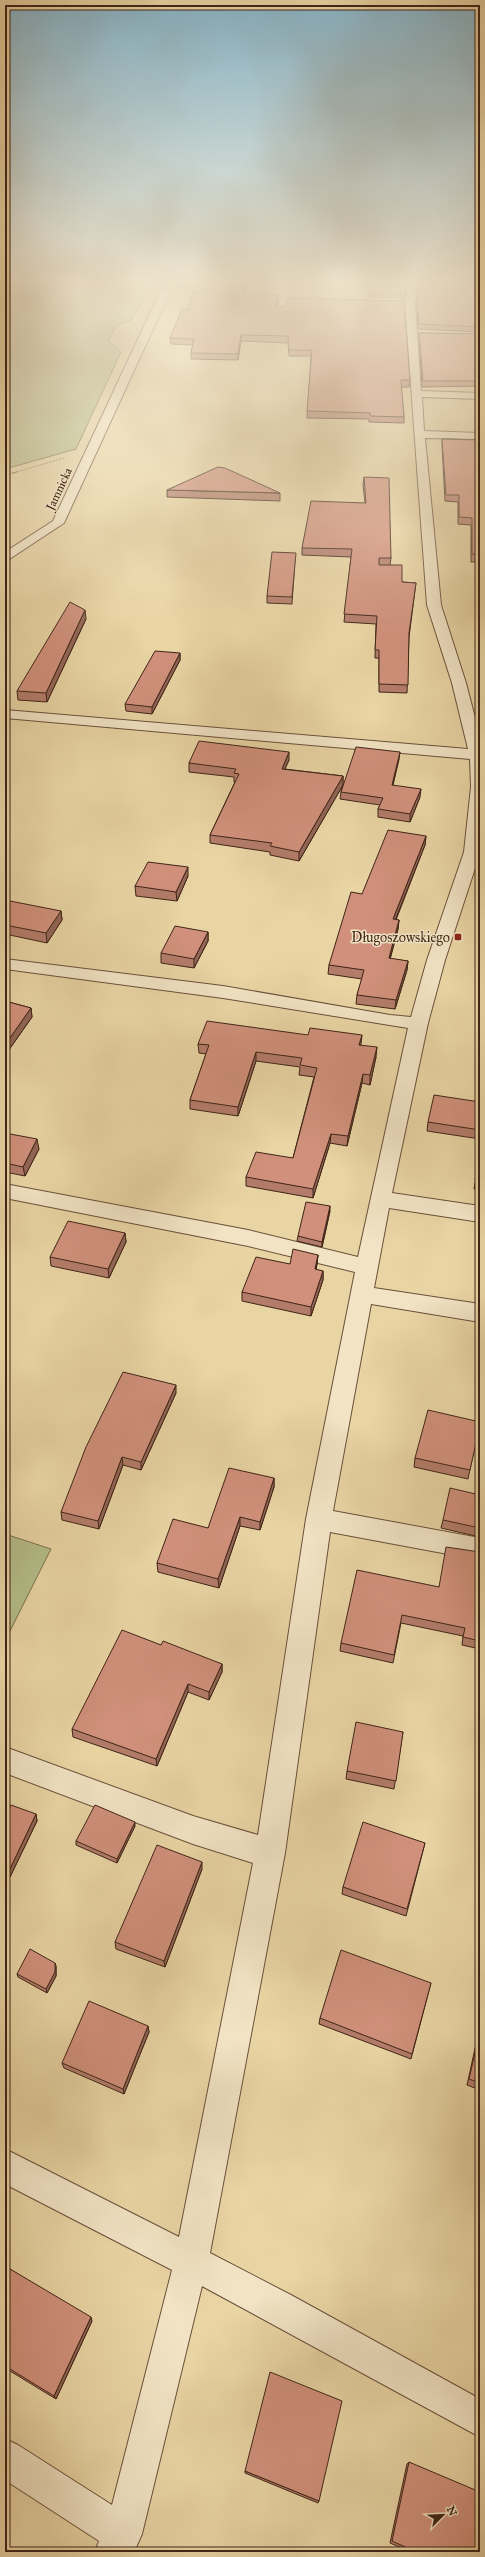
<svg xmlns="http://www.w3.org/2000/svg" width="485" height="2557" font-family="'IM FELL Great Primer',serif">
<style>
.green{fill:#b4bd88;stroke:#7a7050}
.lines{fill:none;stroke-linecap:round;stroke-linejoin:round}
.minor-casing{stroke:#6a503a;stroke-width:2}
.path-far1{stroke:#3f2417;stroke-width:1;stroke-dasharray:0.5 1;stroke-linecap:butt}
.path{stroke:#3f2417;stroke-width:1.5;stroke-dasharray:0.5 1;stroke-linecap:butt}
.minor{fill:#f1e3c4;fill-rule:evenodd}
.wall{fill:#b37c6a;stroke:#3f2417}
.shaded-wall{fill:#926556;stroke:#3f2417}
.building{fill:#d0907b;stroke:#3f2417}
.poi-dot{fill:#8f2418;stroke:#f1e3c4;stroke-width:1.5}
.labels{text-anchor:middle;stroke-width:3;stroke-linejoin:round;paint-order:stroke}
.far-street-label{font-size:12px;fill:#3f2417;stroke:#f1e3c4}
.poi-label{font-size:14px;fill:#3f2417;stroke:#f1e3c4;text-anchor:end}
</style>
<rect width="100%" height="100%" fill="#e9d4a4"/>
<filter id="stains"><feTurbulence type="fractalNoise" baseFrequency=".005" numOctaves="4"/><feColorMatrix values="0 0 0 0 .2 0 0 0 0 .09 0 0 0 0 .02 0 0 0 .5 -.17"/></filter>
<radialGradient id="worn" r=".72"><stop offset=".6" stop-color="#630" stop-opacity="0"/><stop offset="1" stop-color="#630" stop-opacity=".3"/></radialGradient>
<g class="green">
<path d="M5,279h134l-1,9 11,6 -18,26 -14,6 -9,15 13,11 -45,97 -71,20v-108l3,-7 -3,-4z"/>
<path d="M5,1534l46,15 -46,92z"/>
</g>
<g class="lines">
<g class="minor-casing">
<g id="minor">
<path d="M166,279h10l-112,244 -59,39v-10l48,-31z"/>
<path d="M410,279h9l-4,24 6,88 59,2v6l-58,-2 2,34 56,2v6l-55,-1 16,167 25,78 14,54v116l-35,107 -17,63 -36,170 88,13v16l-91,-14 -15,80 106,16v18l-109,-18 -38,207 147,27v22l-150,-28 -45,321 -75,400 81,42 189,104v38l-278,-151 -60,248 -8,18h-39l4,-11 -94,-61v-41l13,6 94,60 60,-235 -167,-86v-35l174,88 74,-374 -60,-19 -188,-71v-26l188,69 65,19 48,-316 49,-247 -107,-26 -243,-48v-14l243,46 110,27 50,-229 -185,-30 -218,-29v-10l218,27 167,29 21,2 16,-57 37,-108 7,-65 -1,-28 -465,-41v-8l463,39 -16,-66 -25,-78 -22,-302z"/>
<path d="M319,297l5,3 -2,2 -34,1 -4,9 -8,-2 5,-12z"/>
</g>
</g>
<path class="path-far1" d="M13,473l51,-15"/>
<path class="path" d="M5,475l12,-3"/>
<use href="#minor" class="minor"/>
</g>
<g class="wall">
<path d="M430,279h50v53l-62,-3 -1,-26v-5l14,-12z"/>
<path d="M247,280l-3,12 34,9 -1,4 133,75 -1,7h-8l3,30v6l-35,-1v-3l-62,-1 4,-62h-22l-1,-13 -47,-2 -3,19 -47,-1v-6l2,-8 -22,-1 -1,-6 35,-47z"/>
<path d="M406,287l-1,11 -38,-1 1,-3z"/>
<path d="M419,333l61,1v52l-58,1 -3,-49z"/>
<path d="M442,439l38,1v122h-9v-37l-13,-1v-22l-13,-1 -3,-55z"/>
<path d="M364,477l27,81 -1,7 12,17 14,1 -7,54 -2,56 -28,-1v-34h-4l1,-34 -32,-2 7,-65 -49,-2v-7l63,-45 -2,-18z"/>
<path d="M167,490l113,3v8l-113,-4z"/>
<path d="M295,560l-3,44 -25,-1v-7z"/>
<path d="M86,619l-39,83 -29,-2 -1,-9z"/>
<path d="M180,653v7l-28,54 -26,-3 -1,-7z"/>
<path d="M399,759l-6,26 27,12 -10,25 -32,-5v-8l2,-4 -40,-6 1,-7 2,-7 -44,76 -29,-6v-3l-60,-9v-8l25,-53h-1v-5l-45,-5v-9l100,-3 -4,9 58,7v9z"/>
<path d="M426,836l-1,9 -29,75h3l-1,9 -8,30 18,2 -1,9 -12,39 -39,-5 1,-9 5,-16 -34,-5 1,-9 33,-71z"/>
<path d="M188,876l-11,25 -41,-5 -1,-10z"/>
<path d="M5,908l56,3 1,9 -15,23 -42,-9z"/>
<path d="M208,932v9l-14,27 -33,-5v-10z"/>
<path d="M5,1001l26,7 1,9 -26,37h-1z"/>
<path d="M198,1044l163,1 15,12 -6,28 -8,-2 -15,63 -17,-3 -17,55 -67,-12v-9l47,-19 21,-81 -15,-2 1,-8 -44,-6 -18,55 -48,-7v-9l16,-46 -7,-1z"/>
<path d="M480,1102v37l-53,-8 1,-9z"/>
<path d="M5,1133l34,16 -14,27 -20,-4z"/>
<path d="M480,1156v34l-6,-1z"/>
<path d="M330,1211l-8,36 -25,-6 1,-5z"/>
<path d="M125,1233l1,9 -17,36 -58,-12 -1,-9z"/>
<path d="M318,1255l-1,9 -1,6 7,1v9l-12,36 -69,-15v-9l48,-28z"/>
<path d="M176,1393l-35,77 -18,-5 -24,64 -37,-9 -1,-8z"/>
<path d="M480,1422l-12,57 -54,-12 1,-9z"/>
<path d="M274,1478v9l-14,43 -20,-4 -21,62 -61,-16 -1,-9 51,-35z"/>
<path d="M480,1495v42l-39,-9 2,-8z"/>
<path d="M480,1552v97l-18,-4 1,-9 -62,-13 -8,40 -53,-12 1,-8 98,-56z"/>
<path d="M161,1645l61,19v8l-13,28 -21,-8 -31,74 -84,-29 -1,-8z"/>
<path d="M403,1732l-9,57 -48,-10 1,-8z"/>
<path d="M36,1814l1,7 -27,56 -5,-2v-58z"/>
<path d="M135,1826l-18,37 -41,-18v-4z"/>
<path d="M425,1843l-19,73 -64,-22 1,-7z"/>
<path d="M202,1869l-37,98 -49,-18 -1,-7z"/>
<path d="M56,1966v10l-9,17 -29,-16 -1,-3z"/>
<path d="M431,1983l-20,76 -92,-35 1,-6z"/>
<path d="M148,2026l1,6 -25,62 -60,-26 -2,-5z"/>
<path d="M480,2030v60l-13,-5 11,-50z"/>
<path d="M5,2266l87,55 -36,78 -51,-31z"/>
<path d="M409,2462l71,90h-69l-21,-9 17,-79z"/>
<path d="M245,2471l74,30 -1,2 -73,-30z"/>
</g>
<g class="shaded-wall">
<path d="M246,279h1v1l-5,18v-6z"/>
<path d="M278,295v6l-3,10v-6z"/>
<path d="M241,335v6l-3,19v-6z"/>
<path d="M85,610l1,9 -39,83 -1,-9z"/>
<path d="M180,653v7l-28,54v-7z"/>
<path d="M289,752v8l-8,17 1,-8z"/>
<path d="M400,752l-1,7 -8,33 1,-7z"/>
<path d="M343,776v9l-44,76v-9z"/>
<path d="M421,789l-1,8 -10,25v-8z"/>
<path d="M426,836l-1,9 -33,83 1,-9z"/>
<path d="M188,867v9l-11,25 -1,-9z"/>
<path d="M61,911l1,9 -15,23 -1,-10z"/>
<path d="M399,920l-1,9 -10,38 1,-9z"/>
<path d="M208,932v9l-14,27v-9z"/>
<path d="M408,961l-1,9 -12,39 1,-9z"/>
<path d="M31,1008l1,9 -26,37 -1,-9z"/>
<path d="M362,1035l-1,9 -2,10v-9z"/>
<path d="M377,1047l-1,10 -6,28v-10z"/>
<path d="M256,1052v9l-18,55v-9z"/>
<path d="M363,1074l-1,9 -15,63 1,-10z"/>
<path d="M331,1134l-1,9 -17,55v-9z"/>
<path d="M37,1139l2,10 -14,27 -2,-9z"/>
<path d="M330,1206v5l-8,36v-5z"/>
<path d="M125,1233l1,9 -17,36 -1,-9z"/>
<path d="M318,1255l-1,9 -3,14 1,-9z"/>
<path d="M323,1271v9l-12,36v-9z"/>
<path d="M176,1385v8l-35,77v-8z"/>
<path d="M122,1457l1,8 -24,64 -1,-8z"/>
<path d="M274,1478v9l-14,43v-8z"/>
<path d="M240,1517v9l-21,62 -1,-9z"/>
<path d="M222,1664v8l-13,28v-8z"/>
<path d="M188,1684v8l-31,74 -1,-7z"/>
<path d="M36,1814l1,7 -27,56 -1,-6z"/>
<path d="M135,1822v4l-18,37v-4z"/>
<path d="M202,1862v7l-37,98 -1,-6z"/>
<path d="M55,1963l1,3v10l-9,17 -1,-4z"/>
<path d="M148,2026l1,6 -25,62 -1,-5z"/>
<path d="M91,2317l1,4 -36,78 -2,-3z"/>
</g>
<g class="building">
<path d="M210,279h36l-4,13 36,3 -3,10 9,2 5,-9 115,3 6,79h-9l3,37 -34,-1v-3l-63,-2 5,-61h-23l-1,-14 -47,-1 -3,19 -47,-1 3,-14 -24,-1 12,-29h6l5,-18h12z"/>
<path d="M431,279h49v48l-61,-3 -2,-26 2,-12h13z"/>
<path d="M369,286l37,1 -1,8 -37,-1z"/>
<path d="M419,333l61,1v47h-57z"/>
<path d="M442,439l38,1v115l-8,-1v-36l-13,-1v-22h-13z"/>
<path d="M218,467l7,1 55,25 -113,-3z"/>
<path d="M364,477l25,1 2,80h-12v7h23v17l14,1 -7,50 -1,52 -29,-1v-34h-4l2,-34 -33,-2 8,-65 -50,-1 9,-47 55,2z"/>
<path d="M272,552l24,1 -4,44 -25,-1z"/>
<path d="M70,602l15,8 -39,83 -29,-2z"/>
<path d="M155,651l25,2 -28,54 -27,-3z"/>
<path d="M199,741l90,11 -7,17 61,7 -44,76 -29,-6 2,-3 -62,-8 29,-61 -5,-1 2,-4 -47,-6z"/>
<path d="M356,747l44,5 -8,33 29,4 -11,25 -32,-5 5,-11 -42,-6z"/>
<path d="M388,830l38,6 -33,83 6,1 -10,38 19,3 -12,39 -39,-5 7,-25 -35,-5 22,-73 11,2z"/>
<path d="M148,862l40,5 -12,25 -41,-6z"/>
<path d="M10,901l51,10 -15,22 -41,-8v-17z"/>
<path d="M175,926l33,6 -14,27 -33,-6z"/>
<path d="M5,1001l26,7 -26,37z"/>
<path d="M207,1021l101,14 2,-7 52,7 -3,10 18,2 -7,28 -7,-1 -15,62 -17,-2 -18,55 -67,-12 10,-25 37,6 24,-90 -17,-3 2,-7 -46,-6 -18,55 -48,-7 19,-55 -11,-1z"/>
<path d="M434,1095l46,7v28l-52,-8z"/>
<path d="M5,1133l32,6 -14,28 -18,-4z"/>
<path d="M480,1156v25l-5,-1z"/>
<path d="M306,1202l24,4 -8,36 -24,-6z"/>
<path d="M68,1221l57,12 -17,36 -58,-12z"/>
<path d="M293,1249l25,6 -3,14 8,2 -12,36 -69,-15 14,-35 34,7z"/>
<path d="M123,1372l53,13 -35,77 -19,-5 -24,64 -37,-9 25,-65z"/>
<path d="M428,1410l52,12v3l-10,45 -55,-12z"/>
<path d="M229,1468l45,10 -14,44 -20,-5 -22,62 -61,-16 16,-44 35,9z"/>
<path d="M450,1488l30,7v33l-37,-8z"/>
<path d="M446,1547l34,5v89l-17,-4 2,-9 -63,-13 -8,40 -53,-12 16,-73 82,17z"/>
<path d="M122,1630l39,15 2,-4 59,23 -13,28 -21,-8 -32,75 -84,-30z"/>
<path d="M356,1722l47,10 -7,49 -49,-10z"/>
<path d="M11,1805l25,9 -27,57 -4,-1v-53z"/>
<path d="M95,1805l40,17 -18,37 -41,-18z"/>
<path d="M363,1822l62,21 -18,66 -64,-22z"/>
<path d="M157,1845l45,17 -38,99 -49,-19z"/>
<path d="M30,1949l25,14v9l-9,17 -29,-15z"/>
<path d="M341,1950l90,33 -19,71 -92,-36z"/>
<path d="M89,2001l59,25 -25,63 -61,-26z"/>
<path d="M480,2031v52l-11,-4z"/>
<path d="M5,2266l86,51 -37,79 -49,-30z"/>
<path d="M270,2372l72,29 -23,100 -74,-30z"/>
<path d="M409,2462l71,30v60h-64l-24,-11z"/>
</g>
<linearGradient id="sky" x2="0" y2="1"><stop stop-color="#88b6cc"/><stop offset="0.44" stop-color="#f5ecd6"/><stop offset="1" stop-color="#f5ecd6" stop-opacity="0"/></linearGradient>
<rect width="485" height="637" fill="url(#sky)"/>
<rect class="poi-dot" x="454" y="933" width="8" height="8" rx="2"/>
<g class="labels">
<g class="far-street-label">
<text transform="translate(59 489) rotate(-65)" y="4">Jamnicka</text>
</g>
<g class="poi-label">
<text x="450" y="942">Długoszowskiego</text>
</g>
</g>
<rect width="485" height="2557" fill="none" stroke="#e9d4a4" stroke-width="20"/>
<rect x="6" y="6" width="473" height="2545" fill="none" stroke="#3f2417" stroke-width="2"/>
<rect x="10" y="10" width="465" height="2537" fill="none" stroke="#3f2417"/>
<g transform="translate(443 2515) rotate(66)" stroke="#f1e3c4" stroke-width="3" paint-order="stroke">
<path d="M0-3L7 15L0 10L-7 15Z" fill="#3f2417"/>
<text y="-6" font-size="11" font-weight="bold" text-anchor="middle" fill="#3f2417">N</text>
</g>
<rect width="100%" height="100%" filter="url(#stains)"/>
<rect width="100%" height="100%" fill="url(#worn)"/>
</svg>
